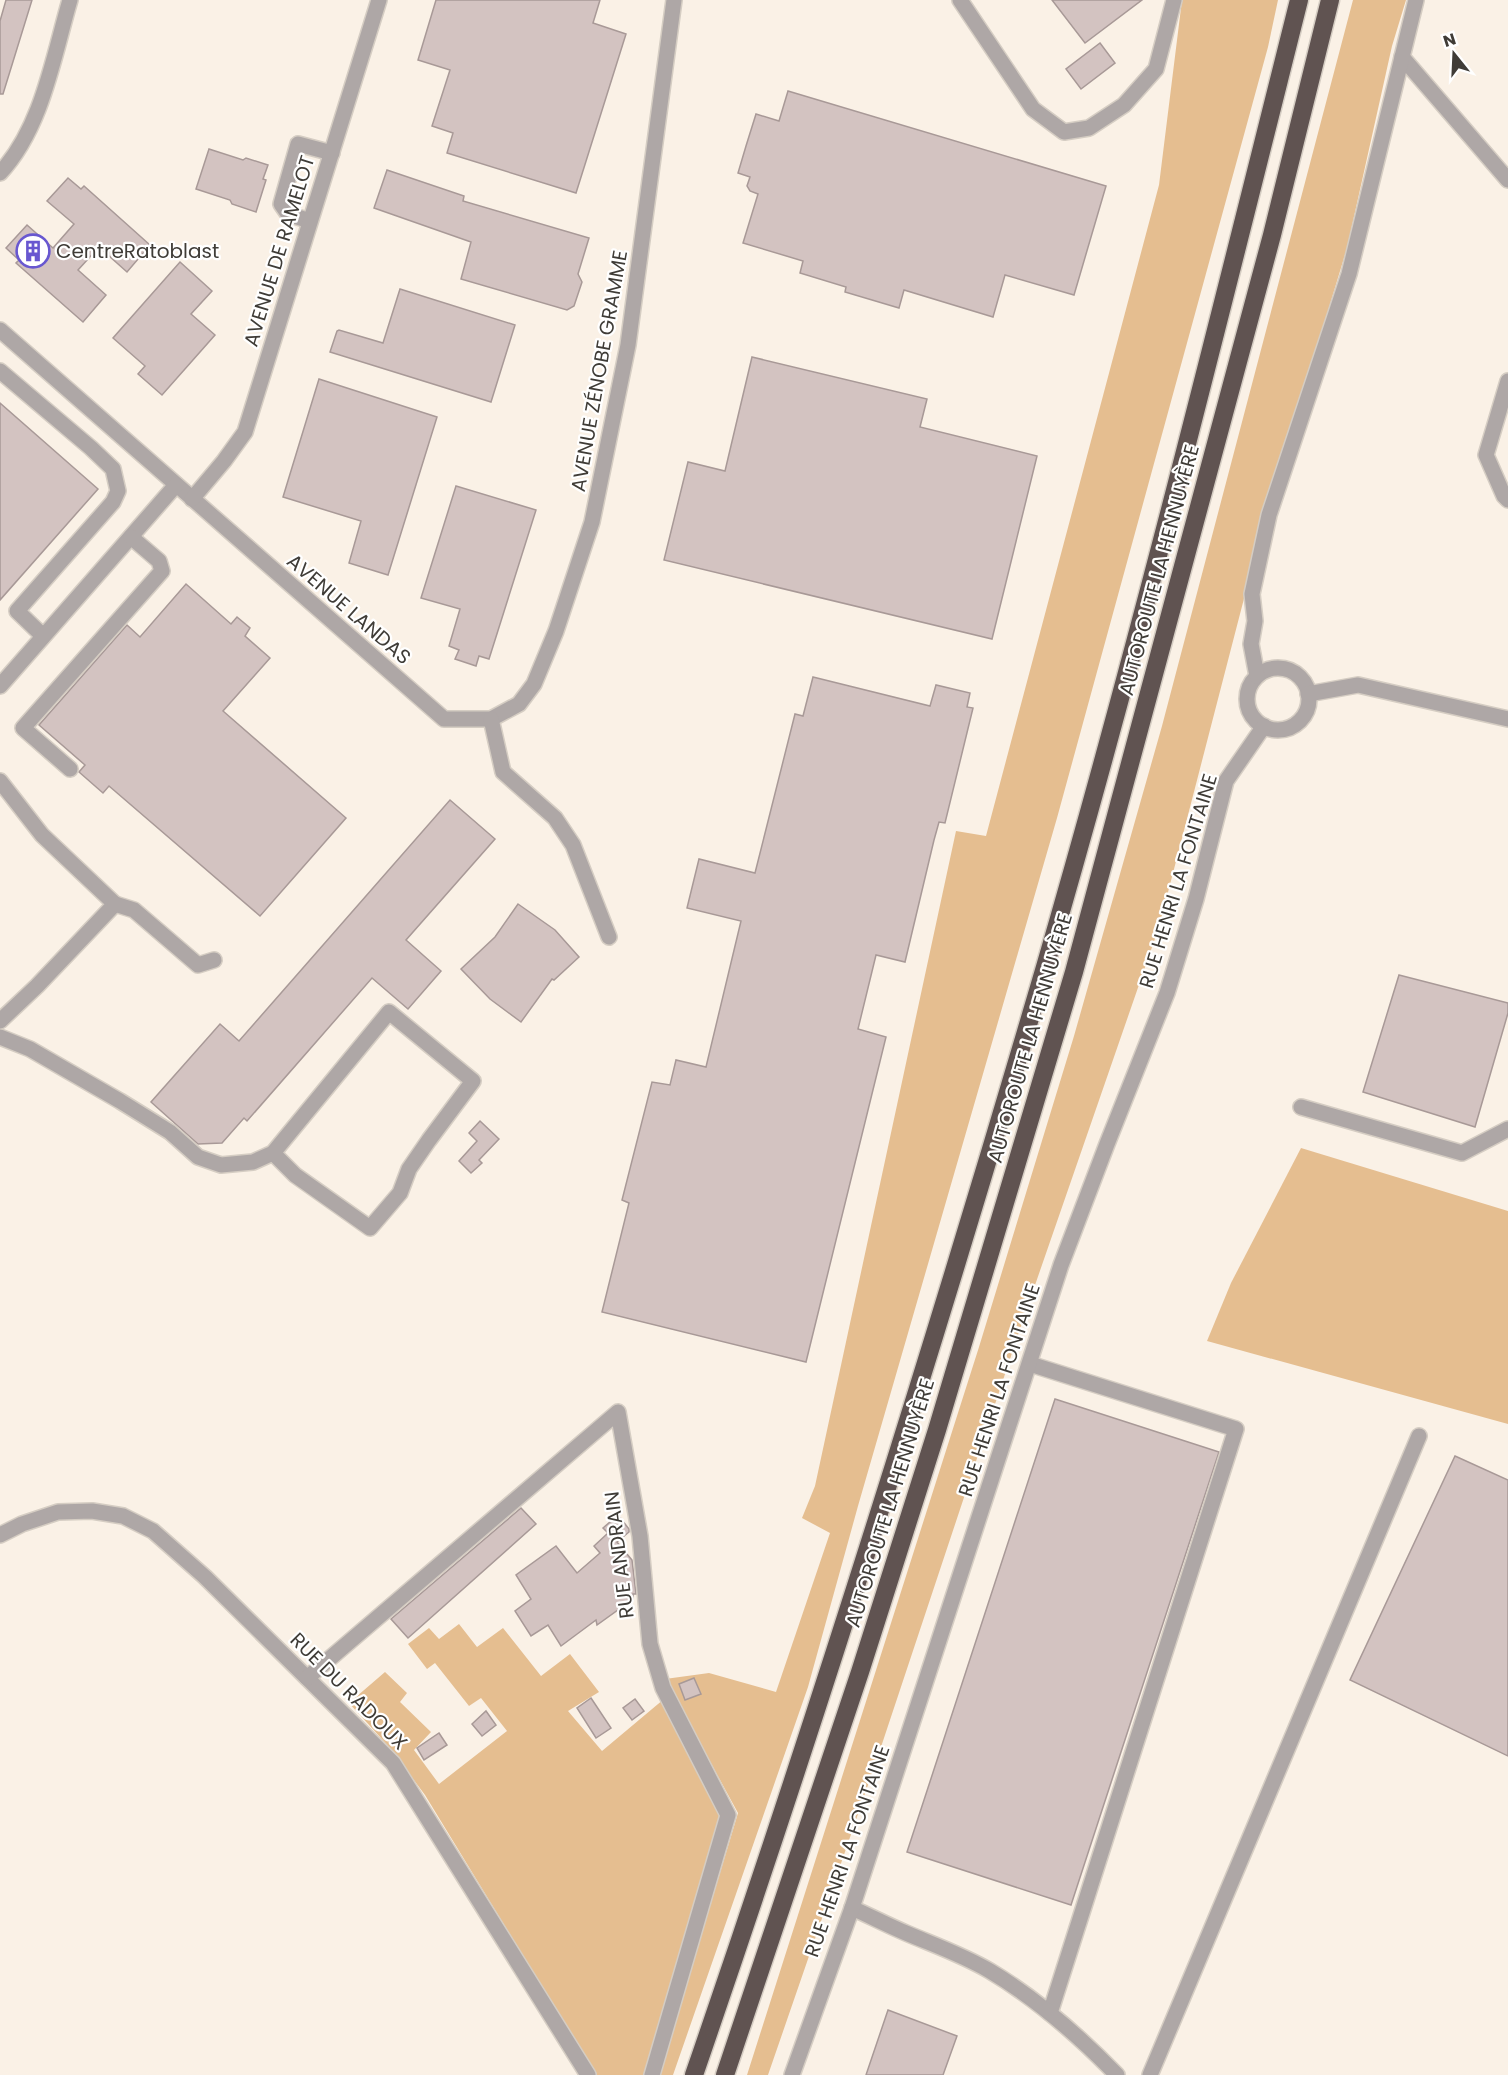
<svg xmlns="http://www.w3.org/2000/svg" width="1508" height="2075" font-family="Poppins,sans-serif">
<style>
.green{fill:#e5be90}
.building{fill:#d3c3c1;stroke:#a89997;stroke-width:1.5}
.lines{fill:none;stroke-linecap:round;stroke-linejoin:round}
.minor-casing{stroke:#d5cdc3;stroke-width:18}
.highway-casing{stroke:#d5cdc3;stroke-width:21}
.minor{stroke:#aea7a6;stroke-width:15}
.highway{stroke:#605351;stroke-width:18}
.labels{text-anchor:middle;stroke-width:4.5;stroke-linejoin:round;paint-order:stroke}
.poi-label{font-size:20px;fill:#3f3c37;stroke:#fff;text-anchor:start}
.street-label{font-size:20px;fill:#3f3c37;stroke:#fff}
</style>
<rect width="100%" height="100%" fill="#faf1e6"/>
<g class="green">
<path d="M1182,0h96l-10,47 -211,771 -199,688 -50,181 -135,388h-14l79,-262 -73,-134 44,-6 67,19 54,-159 -28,-15 13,-32 141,-655 30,5 173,-651z"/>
<path d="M1353,0h53l-14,46 -45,202 -85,281 -103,398 -134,387 -148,445 -109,316h-21l232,-728 95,-311 88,-310z"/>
<path d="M1301,1148l207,63v213l-301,-83 24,-58z"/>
<path d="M459,1624l18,23 26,-19 38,48 29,-22 29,38 -31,19 34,40 62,-52 56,113 -2,15 -74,248h-47l-22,-34 -150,-246 -35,-47 -41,-45 36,-31 22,21 -7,9 31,30 -17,18 25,34 68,-53 -26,-33 -12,8 -34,-43 -8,6 -19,-25 21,-16 10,11z"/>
</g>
<g class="building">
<path d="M6,0h26l-29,94h-3v-73z"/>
<path d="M436,0h164l-7,23 33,11 -50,159 -129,-40 6,-20 -21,-7 18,-56 -32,-10z"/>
<path d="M1052,0h90l-57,43z"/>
<path d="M1100,43l15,20 -34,26 -15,-20z"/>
<path d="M788,91l318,95 -32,109 -69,-20 -12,42 -89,-27 -5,18 -54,-16 1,-5 -46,-14 3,-12 -60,-18 15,-49 -8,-3 -3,-5 3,-9 -12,-4 8,-27 10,-32 23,7z"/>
<path d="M209,149l34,11 3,-2 22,7 -5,14 3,1 -10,32 -24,-8 -2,-4 -34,-11z"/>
<path d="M387,170l77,26 -1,5 126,37 -11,36 4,8 -8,24 -7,4 -106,-31 10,-37 -97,-34z"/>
<path d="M68,178l13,11 3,-3 66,59 -23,27 -28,-25 -21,23 28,25 -23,27 -67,-59 3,-3 -13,-12 21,-23 26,23 21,-24 -27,-23z"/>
<path d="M180,262l32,29 -21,23 24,21 -53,60 -24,-21 7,-8 -32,-28z"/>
<path d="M400,289l115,36 -24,77 -161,-50 7,-21 2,-1 44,13z"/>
<path d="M752,357l175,42 -7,28 117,29 -45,183 -328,-79 24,-98 37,9z"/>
<path d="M319,379l118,38 -49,158 -39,-12 12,-42 -78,-24z"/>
<path d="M0,403l98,86 -98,111z"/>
<path d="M456,486l80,24 -47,149 -10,-3 -3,10 -21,-7 4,-9 -10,-4 11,-37 -39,-11z"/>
<path d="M186,584l45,40 6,-7 13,11 -5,8 25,22 -47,53 123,107 -86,98 -151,-130 -6,7 -24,-21 6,-7 -46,-40 88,-100 13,12z"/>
<path d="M813,677l117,29 6,-21 34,8 -3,14 6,1 -28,115 -6,-1 -5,18 -29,122 -29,-7 -18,74 28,8 -80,325 -204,-50 27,-109 -7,-3 30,-118 18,3 6,-25 30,7 35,-146 -54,-13 12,-49 56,14 40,-159 8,2z"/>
<path d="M450,800l45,39 -89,101 35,31 -33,38 -36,-31 -125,143 -3,-3 -22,25 -24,1 -47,-42 69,-78 19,17z"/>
<path d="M518,904l37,26 24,27 -25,23 -2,-1 -31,43 -31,-23 -29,-30 34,-32z"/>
<path d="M1399,975l109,28v10l-33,114 -112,-35z"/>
<path d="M480,1121l19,18 -20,21 3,3 -11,10 -12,-12 18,-20 -8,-8z"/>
<path d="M1055,1399l164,53 -148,453 -164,-53z"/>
<path d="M1455,1456l53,24v276l-158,-76z"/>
<path d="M521,1508l15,16 -128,114 -17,-19z"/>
<path d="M618,1515l11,14v3l-12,10 15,18 4,34h-3v5l-36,26 -1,-5 -35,26 -13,-21 -17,11 -16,-25 16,-12 -15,-24 40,-29 21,27 23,-20 -6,-7 14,-13 -5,-5z"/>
<path d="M694,1678l7,16 -16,6 -6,-16z"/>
<path d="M591,1698l20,30 -15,10 -19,-30z"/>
<path d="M635,1699l9,12 -12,9 -9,-12z"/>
<path d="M486,1711l10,14 -14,11 -10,-12z"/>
<path d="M439,1733l8,12 -23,15 -7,-12z"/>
<path d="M888,2010l69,26 -14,39h-77z"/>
</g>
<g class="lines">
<g class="minor-casing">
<g id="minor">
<path d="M960,0l73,109 31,23 25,-4 35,-23 32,-36 18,-69"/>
<path d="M1402,57l106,123"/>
<path d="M0,173c42,-45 53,-115 70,-173"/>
<path d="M310,221l-22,-7 -7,-10 17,-60 34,9"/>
<path d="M0,330l444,389h47l28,-15 15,-20 22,-53 36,-109 36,-177 46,-345"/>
<path d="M0,371l91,77 22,21 5,22 -5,11 -96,109 26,25"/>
<path d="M1508,381l-22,74 18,41 4,4"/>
<path d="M192,499l32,-38 21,-29 134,-432"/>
<circle cx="1278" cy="699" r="31"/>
<path d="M1257,676l-6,-32 4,-23 -3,-27 17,-79 80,-241 67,-274"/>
<path d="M0,686l176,-201"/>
<path d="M1308,694l50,-9 150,34"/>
<path d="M491,719l12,53 52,46 18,27 36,92"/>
<path d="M70,769l-47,-41 139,-157 -3,-10 -28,-24"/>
<path d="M0,781l42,54 73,69 -78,82 -37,35"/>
<path d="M115,904l19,6 64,55 16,-5"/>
<path d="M0,1037l30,12 90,52 50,31 28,25 23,8 32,-3 20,-9 116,-141 84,69 -44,59 -20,29 -9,24 -30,35 -75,-53 -22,-22"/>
<path d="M1301,1107l161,46 46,-24"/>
<path d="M1030,1364l206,65 -186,584"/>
<path d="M0,1535l22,-11 36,-12 34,-1 31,5 30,15 52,46 188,186 195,312"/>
<path d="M307,1678l311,-266 22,124 10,108 13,44 65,127 -76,260"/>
<path d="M852,1908c18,8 35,17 54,25 28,12 57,22 84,38 47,28 89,65 127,104"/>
<path d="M792,2075l60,-167 209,-643 46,-121 60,-151 29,-94 30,-118 38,-55"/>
<path d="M1150,2075l269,-639"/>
</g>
</g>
<g class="highway-casing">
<g id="highway">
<path d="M694,2075c126,-366 242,-736 351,-1108 93,-320 173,-644 254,-967"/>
<path d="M725,2075l135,-403 77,-242 137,-458 198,-737 58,-235"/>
</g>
</g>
<use href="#minor" class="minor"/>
<use href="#highway" class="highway"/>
</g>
<defs>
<g id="building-ring" transform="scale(1.725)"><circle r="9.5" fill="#fff" stroke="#6857d0" stroke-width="1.5"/><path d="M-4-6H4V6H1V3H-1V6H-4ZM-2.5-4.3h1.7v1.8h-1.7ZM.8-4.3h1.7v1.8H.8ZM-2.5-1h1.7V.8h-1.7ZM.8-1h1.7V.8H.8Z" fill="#6857d0"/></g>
</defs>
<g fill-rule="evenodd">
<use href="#building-ring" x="33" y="251"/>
</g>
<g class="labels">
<g class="poi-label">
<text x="56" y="258">CentreRatoblast</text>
</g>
<g class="street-label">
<text transform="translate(279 251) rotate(-73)" y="7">AVENUE DE RAMELOT</text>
<text transform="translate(599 371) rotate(-80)" y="7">AVENUE ZÉNOBE GRAMME</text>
<text transform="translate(1159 570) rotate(-75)" y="7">AUTOROUTE LA HENNUYÈRE</text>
<text transform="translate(349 609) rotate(41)" y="7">AVENUE LANDAS</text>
<text transform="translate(1178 881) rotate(-73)" y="7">RUE HENRI LA FONTAINE</text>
<text transform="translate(1030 1038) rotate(-74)" y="7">AUTOROUTE LA HENNUYÈRE</text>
<text transform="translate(999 1390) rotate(-72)" y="7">RUE HENRI LA FONTAINE</text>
<text transform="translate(890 1503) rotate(-73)" y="7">AUTOROUTE LA HENNUYÈRE</text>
<text transform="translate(619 1555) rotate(-97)" y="7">RUE ANDRAIN</text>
<text transform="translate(349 1691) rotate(45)" y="7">RUE DU RADOUX</text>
<text transform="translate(847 1851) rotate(-71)" y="7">RUE HENRI LA FONTAINE</text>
</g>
</g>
<g transform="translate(1454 54) rotate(342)" stroke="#ffffff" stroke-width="4.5" paint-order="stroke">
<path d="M0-4.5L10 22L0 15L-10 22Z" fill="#3f3c37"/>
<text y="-9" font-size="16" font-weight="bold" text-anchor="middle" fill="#3f3c37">N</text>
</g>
</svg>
